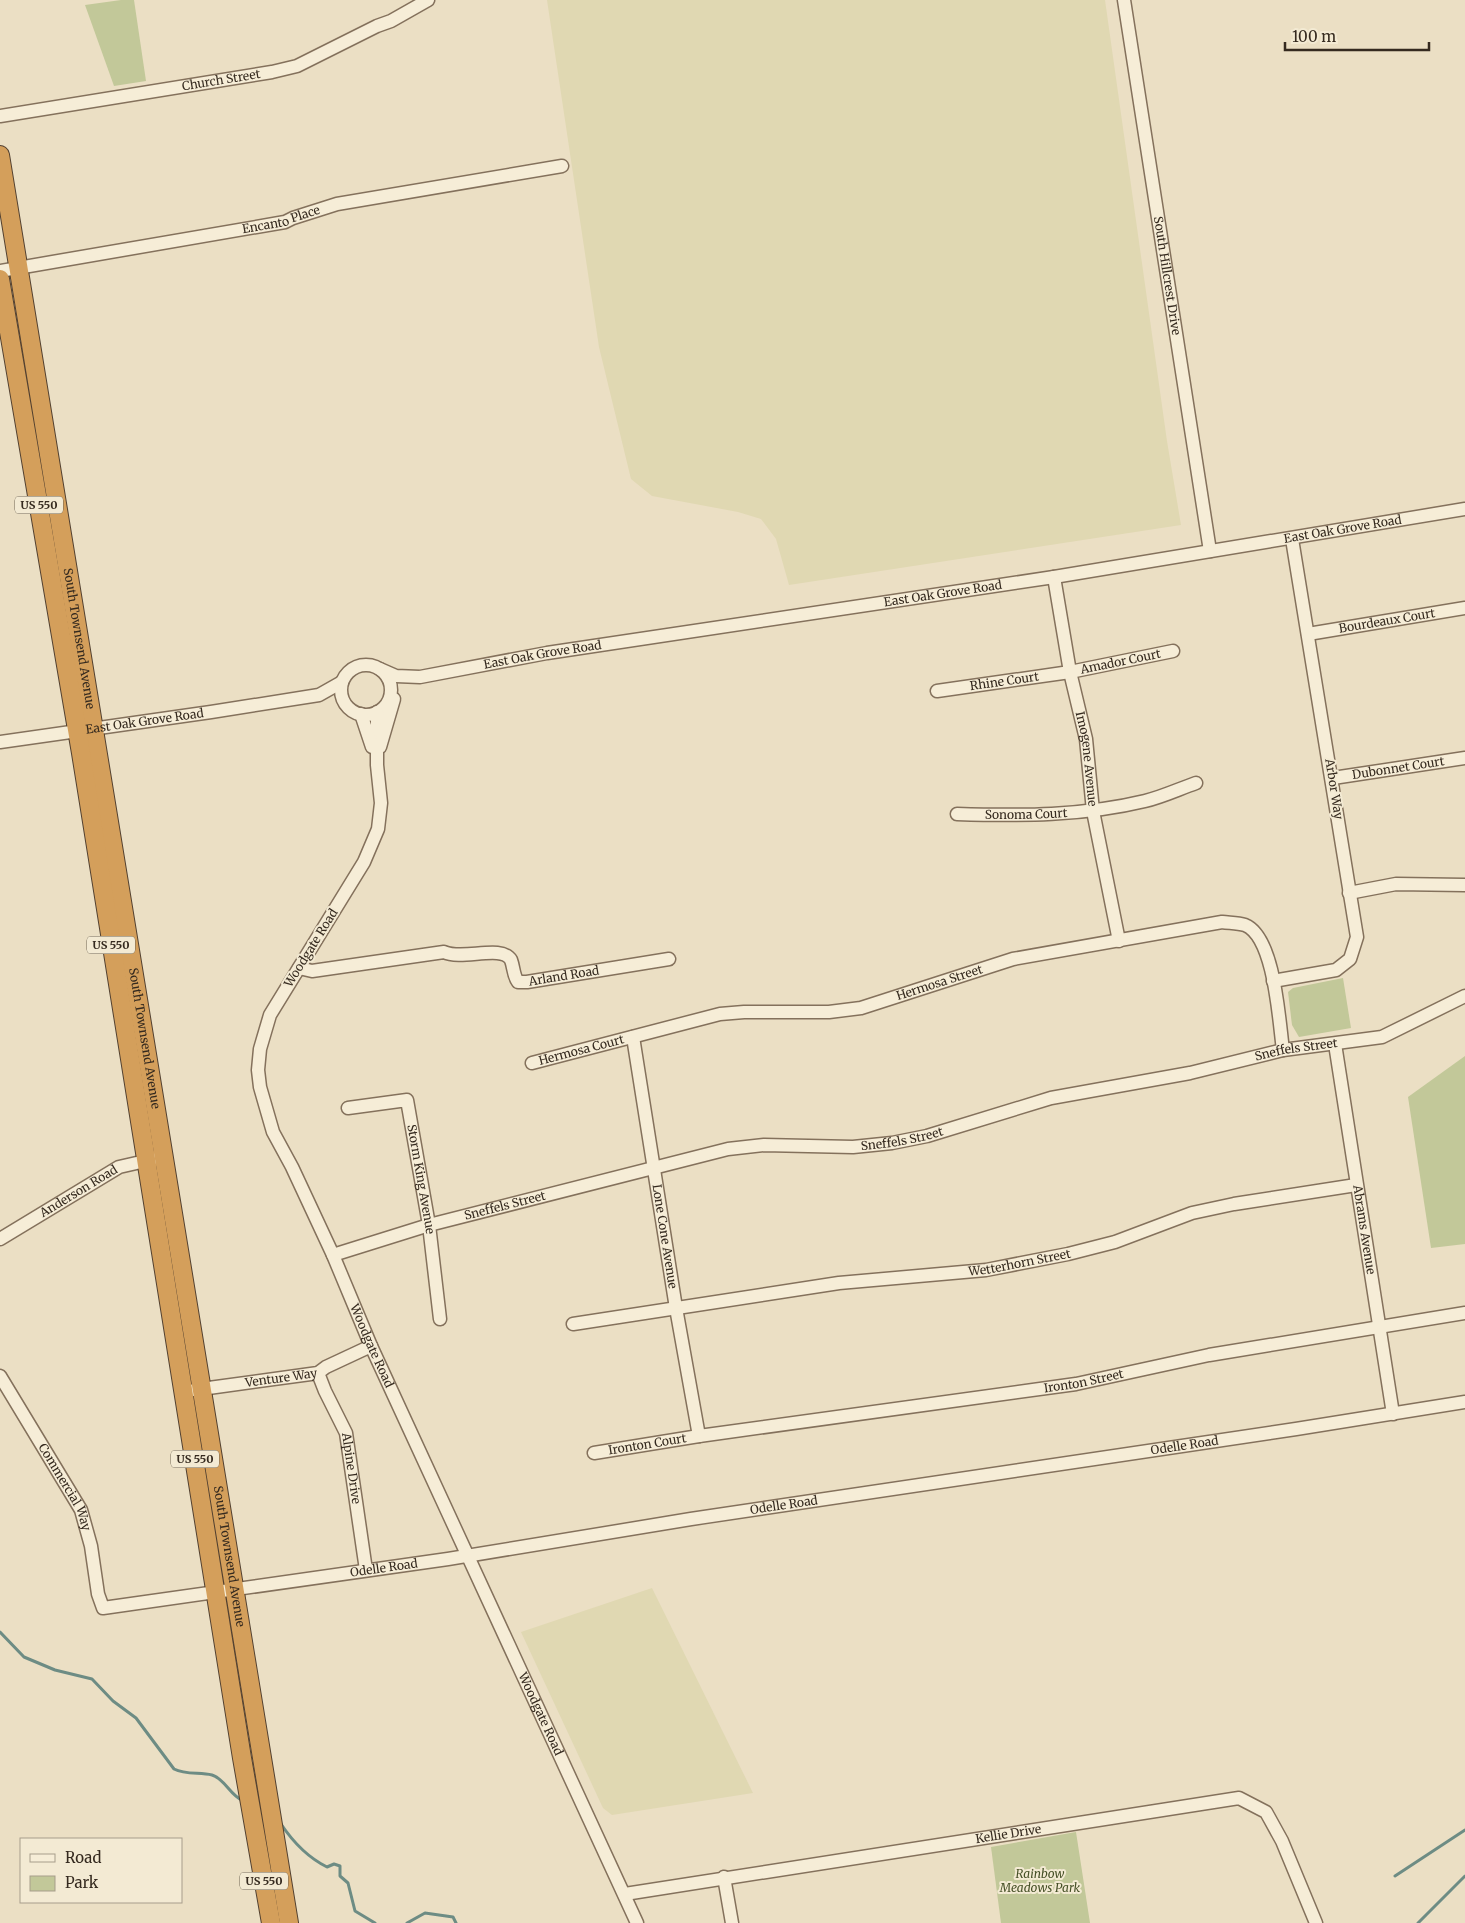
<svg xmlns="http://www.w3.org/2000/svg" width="1465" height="1923" font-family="Merriweather,serif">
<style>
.farmland{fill:#e0d8b2}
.green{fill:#c2c899}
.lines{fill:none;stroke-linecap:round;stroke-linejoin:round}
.stream{stroke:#6d8c84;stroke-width:3}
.minor-casing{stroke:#84715c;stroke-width:15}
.highway-casing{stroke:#524030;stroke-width:20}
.minor{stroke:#f6edd7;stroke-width:12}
.highway{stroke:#d49f5b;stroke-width:18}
.labels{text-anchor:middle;stroke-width:4;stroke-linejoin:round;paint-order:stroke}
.shield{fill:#f3ead3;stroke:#6e6455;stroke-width:1}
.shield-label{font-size:11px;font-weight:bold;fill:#352a1f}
.street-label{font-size:12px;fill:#352a1f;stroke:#f3ead3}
.park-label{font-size:12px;font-style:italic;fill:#465027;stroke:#f3ead3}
</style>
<rect width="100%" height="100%" fill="#ebdfc4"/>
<g class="farmland">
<path d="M547,0h558l62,441 14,84 -392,60 -13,-46 -15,-20 -23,-7 -86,-16 -21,-17 -32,-132z"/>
<path d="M652,1588l101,205 -141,22 -9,-7 -82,-176z"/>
</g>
<g class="green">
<path d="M121,0h13l12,81 -32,5 -29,-81z"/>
<path d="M1343,978l8,50 -52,9 -7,-12 -4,-33 5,-4z"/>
<path d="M1465,1056v188l-34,4 -23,-151z"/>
<path d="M1076,1832l14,91h-89l-10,-76z"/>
</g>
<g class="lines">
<g class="stream">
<path d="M0,1632l24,25 31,13 37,9 21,22 23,17 38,51c12,6 26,3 38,6 13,4 18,20 30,25"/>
<path d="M281,1824c12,18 26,33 46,43l7,-3 6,2v10l8,7 7,28 20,12"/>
<path d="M1395,1876l70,-46"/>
<path d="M407,1923l18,-10 28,4 3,6"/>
<path d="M1418,1923l47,-47"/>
</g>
<g class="minor-casing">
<g id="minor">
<path id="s1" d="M1124,0l86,551"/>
<path id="s2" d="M0,116l272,-44 25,-6 80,-40 14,-5 37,-21"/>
<path id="s3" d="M0,271l285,-49 8,-4 44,-14 225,-38"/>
<path id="s4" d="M1054,577l16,95 16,67 7,72 26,130"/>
<path id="s5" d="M1308,634l157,-26"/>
<circle cx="366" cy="690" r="25"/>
<path id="s6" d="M380,669l16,7 24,1 127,-24 507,-76 411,-68"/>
<path id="s7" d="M937,691l133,-19 103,-21"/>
<path id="s8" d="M377,712v53l4,38 -3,26 -14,33 -94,153 -10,34 -2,21 2,17 13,45 19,35 41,88 38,91 266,577"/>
<path d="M361,714l11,33"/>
<path id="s9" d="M0,742l211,-30 108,-17 23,-13"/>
<path d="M380,747l14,-48"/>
<path id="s10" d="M1333,778l132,-20"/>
<path id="s11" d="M957,814c64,2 126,2 188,-13 17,-4 34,-12 51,-18"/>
<path d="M1349,893l47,-9 69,1"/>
<path id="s12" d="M299,968l13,3 132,-19c18,9 58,-8 67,8 3,8 2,15 7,22h9l142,-23"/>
<path d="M1273,981l63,-11 14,-11 7,-22 -65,-398"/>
<path id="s13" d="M633,1037l43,271 23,128"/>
<path id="s14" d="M1335,1044l58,370"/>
<path id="s15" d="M532,1063l188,-49 24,-2h85l32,-4 152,-49 209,-37c7,1 16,1 23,3 30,12 34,97 38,125"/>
<path id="s16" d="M348,1108l59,-8 22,125 11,94"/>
<path id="s17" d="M0,1239l119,-72 35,-8"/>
<path id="s18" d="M333,1255l96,-30 299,-76 36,-4 89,2 39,-4 35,-7 124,-38 139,-25 93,-23 99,-13 83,-41"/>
<path id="s19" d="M573,1324l266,-41 147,-13 82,-16 47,-12 77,-29 42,-9 122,-19"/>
<path id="s20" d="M318,1373l7,18 21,42 20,137"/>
<path id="s21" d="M0,1376l81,134 10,36 7,48 5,14 345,-49 243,-40 605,-90 169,-27"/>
<path id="s22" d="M194,1390l124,-17 8,-6 45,-21"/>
<path id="s23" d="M594,1453l105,-17 377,-52 133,-29 256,-42"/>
<path d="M724,1877l8,46"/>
<path id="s24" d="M625,1894l614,-96 27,14 16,29 34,82"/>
</g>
</g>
<g class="highway-casing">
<g id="highway">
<path id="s25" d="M0,155l289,1768"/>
<path d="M0,279l81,474 161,1005 29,165"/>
</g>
</g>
<use href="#minor" class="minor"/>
<use href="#highway" class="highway"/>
</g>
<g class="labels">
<g class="shield">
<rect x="15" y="496.5" width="48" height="17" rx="4"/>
<rect x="87" y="936.5" width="48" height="17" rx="4"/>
<rect x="171" y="1450.5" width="48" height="17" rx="4"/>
<rect x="240" y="1872.5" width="48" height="17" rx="4"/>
</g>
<g class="shield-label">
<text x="39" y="509">US 550</text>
<text x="111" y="949">US 550</text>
<text x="195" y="1463">US 550</text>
<text x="264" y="1885">US 550</text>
</g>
<g class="street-label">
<text dy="4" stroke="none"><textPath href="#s2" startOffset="224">Church Street</textPath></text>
<text dy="4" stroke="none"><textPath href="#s3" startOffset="286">Encanto Place</textPath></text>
<text dy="4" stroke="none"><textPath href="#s1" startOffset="279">South Hillcrest Drive</textPath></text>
<text dy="4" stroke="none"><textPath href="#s6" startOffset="976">East Oak Grove Road</textPath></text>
<text dy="4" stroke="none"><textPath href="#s6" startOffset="571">East Oak Grove Road</textPath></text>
<text dy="4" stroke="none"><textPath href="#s5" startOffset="80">Bourdeaux Court</textPath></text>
<text dy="4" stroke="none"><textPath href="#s25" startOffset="490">South Townsend Avenue</textPath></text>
<text dy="4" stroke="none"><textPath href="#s6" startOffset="166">East Oak Grove Road</textPath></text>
<text dy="4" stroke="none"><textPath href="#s7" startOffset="186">Amador Court</textPath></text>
<text dy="4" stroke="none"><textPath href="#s7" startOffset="68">Rhine Court</textPath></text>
<text dy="4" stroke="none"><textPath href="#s9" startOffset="146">East Oak Grove Road</textPath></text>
<text dy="4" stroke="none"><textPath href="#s4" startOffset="185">Imogene Avenue</textPath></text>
<text dy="4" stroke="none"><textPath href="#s10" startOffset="66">Dubonnet Court</textPath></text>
<text transform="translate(1334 789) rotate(81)" y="4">Arbor Way</text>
<text dy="4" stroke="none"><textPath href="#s11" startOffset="69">Sonoma Court</textPath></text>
<text transform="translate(311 948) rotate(-58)" y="4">Woodgate Road</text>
<text dy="4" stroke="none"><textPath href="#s12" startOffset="286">Arland Road</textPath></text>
<text dy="4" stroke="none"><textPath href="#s15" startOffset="418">Hermosa Street</textPath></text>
<text dy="4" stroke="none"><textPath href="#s25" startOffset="895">South Townsend Avenue</textPath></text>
<text dy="4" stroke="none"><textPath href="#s15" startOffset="51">Hermosa Court</textPath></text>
<text dy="4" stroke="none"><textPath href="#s18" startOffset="989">Sneffels Street</textPath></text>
<text dy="4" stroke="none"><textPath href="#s18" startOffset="584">Sneffels Street</textPath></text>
<text dy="4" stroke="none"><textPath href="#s16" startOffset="140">Storm King Avenue</textPath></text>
<text dy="4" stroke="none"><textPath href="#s17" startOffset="92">Anderson Road</textPath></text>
<text dy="4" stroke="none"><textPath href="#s18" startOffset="179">Sneffels Street</textPath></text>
<text dy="4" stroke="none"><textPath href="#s14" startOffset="188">Abrams Avenue</textPath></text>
<text dy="4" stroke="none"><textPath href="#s13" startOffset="202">Lone Cone Avenue</textPath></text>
<text dy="4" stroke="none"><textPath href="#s19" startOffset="451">Wetterhorn Street</textPath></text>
<text dy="4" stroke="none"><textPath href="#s8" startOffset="689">Woodgate Road</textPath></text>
<text dy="4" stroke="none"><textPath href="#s22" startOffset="88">Venture Way</textPath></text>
<text dy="4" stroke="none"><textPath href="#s23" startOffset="495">Ironton Street</textPath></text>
<text dy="4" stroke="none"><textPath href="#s23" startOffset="54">Ironton Court</textPath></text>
<text dy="4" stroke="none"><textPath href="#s21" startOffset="1351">Odelle Road</textPath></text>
<text dy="4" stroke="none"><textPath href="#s20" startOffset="102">Alpine Drive</textPath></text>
<text dy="4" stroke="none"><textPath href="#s21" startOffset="129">Commercial Way</textPath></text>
<text dy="4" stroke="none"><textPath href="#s21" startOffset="946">Odelle Road</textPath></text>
<text dy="4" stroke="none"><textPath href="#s25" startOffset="1420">South Townsend Avenue</textPath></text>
<text dy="4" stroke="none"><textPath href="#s21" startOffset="541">Odelle Road</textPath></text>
<text dy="4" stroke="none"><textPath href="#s8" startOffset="1094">Woodgate Road</textPath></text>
<text dy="4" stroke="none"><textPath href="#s24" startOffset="388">Kellie Drive</textPath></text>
</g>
<g class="park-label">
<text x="1040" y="1878">Rainbow<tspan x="1040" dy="14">Meadows Park</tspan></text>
</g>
</g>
<rect x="20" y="1838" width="162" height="65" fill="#f3ead3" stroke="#a79d8b"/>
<rect x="30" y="1854" width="25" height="8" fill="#f6edd7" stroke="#a79d8b"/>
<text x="65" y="1863" font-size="15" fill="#352a1f">Road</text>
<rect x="30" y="1876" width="25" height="15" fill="#c2c899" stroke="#a79d8b"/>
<text x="65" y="1888" font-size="15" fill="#352a1f">Park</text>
<path d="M1285 42v8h144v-8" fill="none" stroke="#352a1f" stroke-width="2.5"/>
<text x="1292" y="42" font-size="15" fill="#352a1f" stroke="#f3ead3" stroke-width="4" paint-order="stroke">100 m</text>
</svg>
